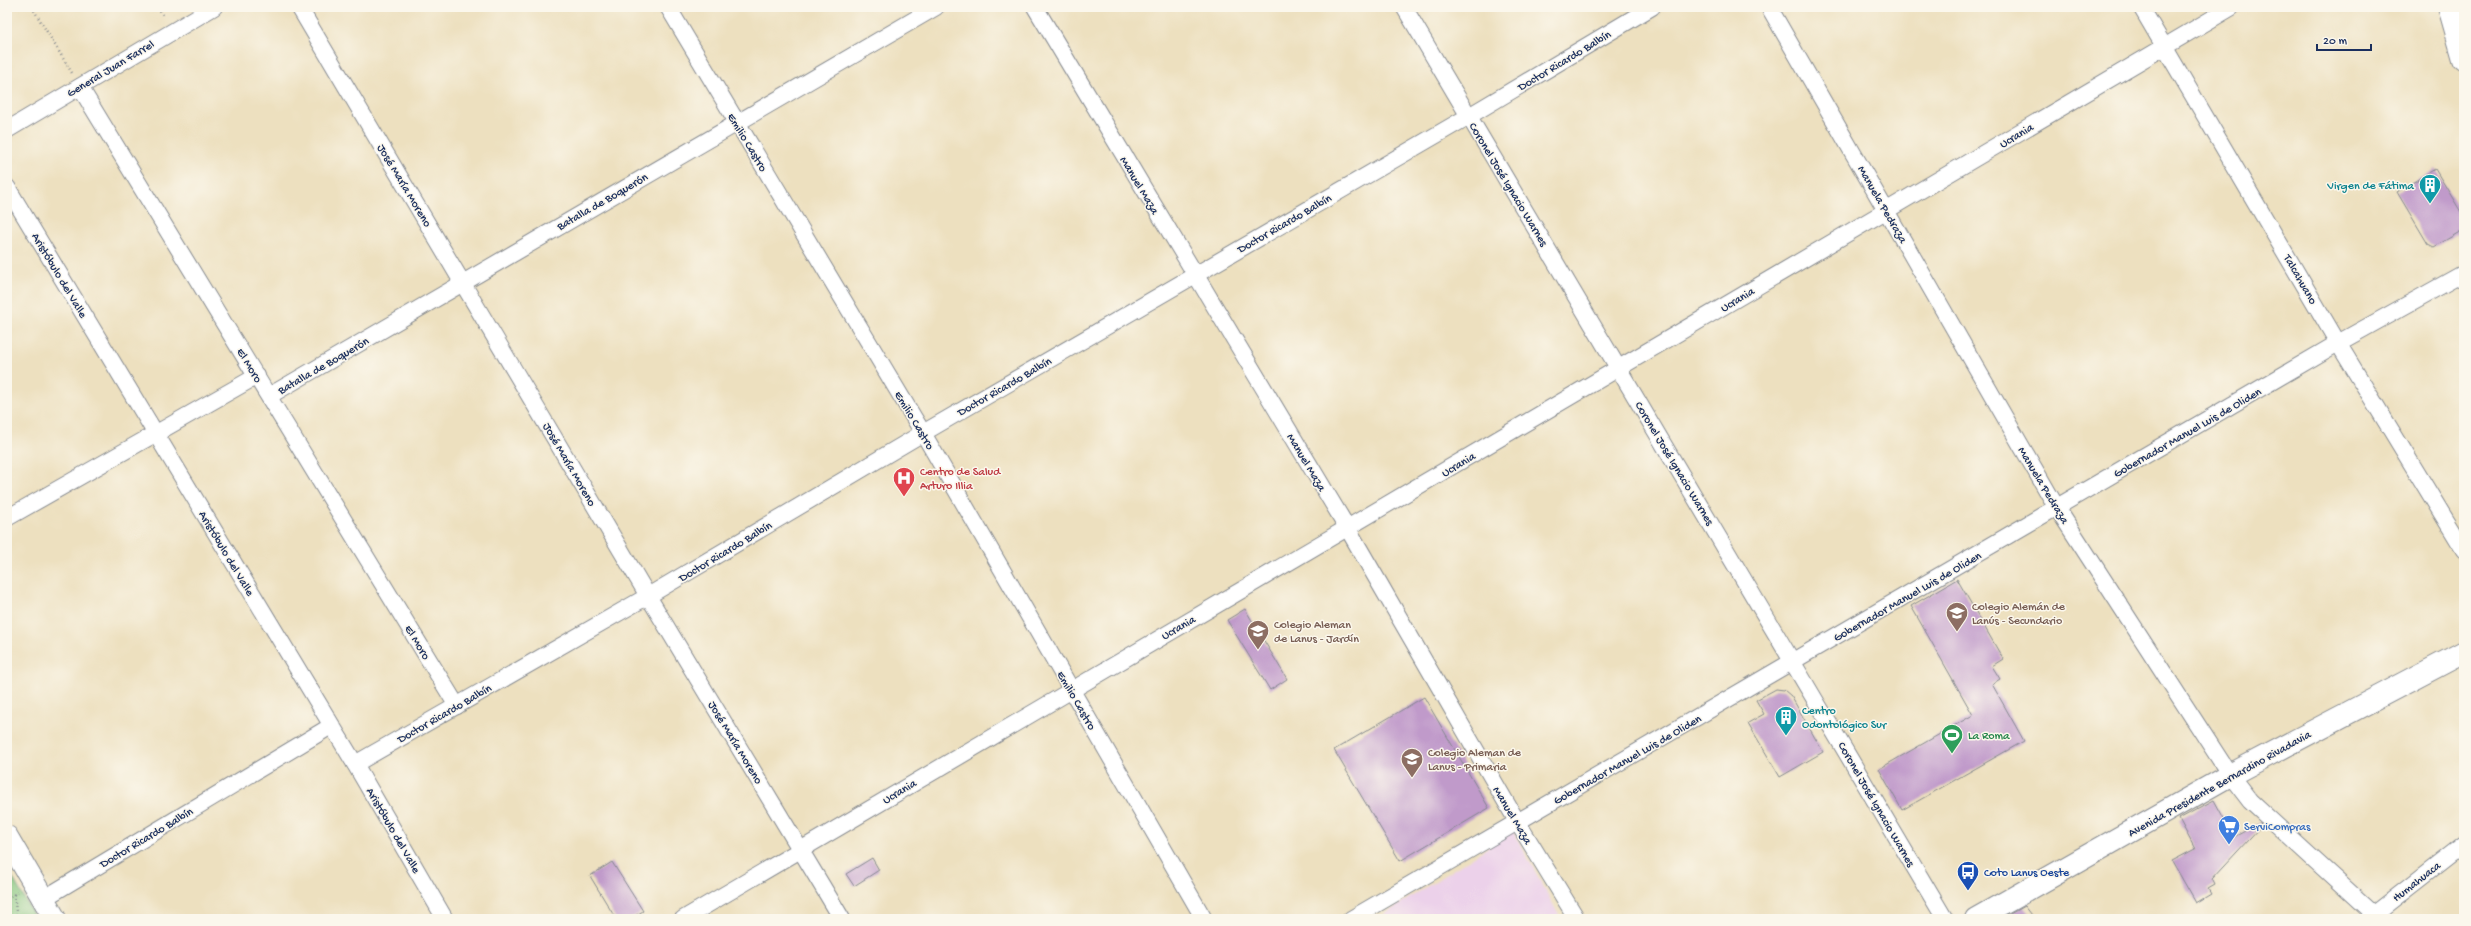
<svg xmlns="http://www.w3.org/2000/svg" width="2471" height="926" font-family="'Gochi Hand',sans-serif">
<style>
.built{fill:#ecd1ea}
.green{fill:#85c57d;stroke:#507a6e}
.building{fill:#c09aca}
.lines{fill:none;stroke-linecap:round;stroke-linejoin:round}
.street-casing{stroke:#84888e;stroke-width:18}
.secondary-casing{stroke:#84888e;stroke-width:24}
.path{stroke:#84888e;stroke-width:2.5;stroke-dasharray:1 3;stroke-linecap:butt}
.street{stroke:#fff;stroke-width:16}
.secondary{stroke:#fff;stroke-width:22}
.labels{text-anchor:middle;stroke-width:3;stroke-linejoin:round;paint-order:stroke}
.street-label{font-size:12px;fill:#1b2f5e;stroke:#fbf7ec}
.culture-label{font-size:12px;fill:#0d838f;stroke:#fbf7ec;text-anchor:end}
.health-label{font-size:12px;fill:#be3a42;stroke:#fbf7ec;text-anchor:start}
.education-label{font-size:12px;fill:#785e54;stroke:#fbf7ec;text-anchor:start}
.leisure-label{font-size:12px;fill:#27864d;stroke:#fbf7ec;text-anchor:start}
.shop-label{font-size:12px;fill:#366cbe;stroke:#fbf7ec;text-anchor:start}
.transit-label{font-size:12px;fill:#164399;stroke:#fbf7ec;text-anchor:start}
</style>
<rect width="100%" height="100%" fill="#fbf7ec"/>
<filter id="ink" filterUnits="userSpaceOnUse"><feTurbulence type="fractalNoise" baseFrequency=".025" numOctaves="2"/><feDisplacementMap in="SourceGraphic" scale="8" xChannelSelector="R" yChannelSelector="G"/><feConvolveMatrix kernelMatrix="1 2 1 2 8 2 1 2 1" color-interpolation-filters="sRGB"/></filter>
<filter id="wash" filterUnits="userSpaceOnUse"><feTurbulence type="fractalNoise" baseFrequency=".012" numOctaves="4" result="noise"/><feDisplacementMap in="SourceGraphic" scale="16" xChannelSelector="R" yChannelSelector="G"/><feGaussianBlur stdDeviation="0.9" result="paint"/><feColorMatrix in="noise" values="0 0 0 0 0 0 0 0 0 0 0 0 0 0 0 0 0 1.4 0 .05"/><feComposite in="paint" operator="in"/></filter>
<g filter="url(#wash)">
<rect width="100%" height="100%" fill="#ede0bf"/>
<path class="built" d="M1513,831l48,88h-184z"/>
<path class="green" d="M7,868l29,51h-29z"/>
<g id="blocks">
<g class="building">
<path d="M2435,169l29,48v9l-1,4 -29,17 -6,-3 -31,-52z"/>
<path d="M1957,579l46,80 -11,7 8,13 -8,5 32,57 -122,69 -23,-41 94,-54 -62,-109z"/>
<path d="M1245,609l42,70 -17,11 -43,-70z"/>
<path d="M1776,689l8,1 7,6 32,56 -43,25 -32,-54 16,-9 -8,-14z"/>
<path d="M1424,697l65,111 -89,53 -66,-111z"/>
<path d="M2214,800l20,37 26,-14 2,2 -50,54 3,6 -7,4 3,5 -15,9 -24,-42 23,-12 -16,-30z"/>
<path d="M872,858l7,12 -25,16 -8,-12z"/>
<path d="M612,862l31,49 -13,8h-14l-26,-43z"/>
<path d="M2024,906l10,13h-33z"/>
</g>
</g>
</g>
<g filter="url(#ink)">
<use href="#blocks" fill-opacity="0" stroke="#84888e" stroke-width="1"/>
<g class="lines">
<g class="street-casing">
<g id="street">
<path d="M299,7l349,589 194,323"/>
<path d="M668,7l255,426 281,486"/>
<path d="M1035,7l313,522 170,294 59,96"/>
<path d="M1404,7l541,912"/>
<path d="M1769,7l288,501 173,267 20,26 129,118"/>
<path d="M2141,7l197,336 126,207"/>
<path d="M80,87l377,619"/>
<path d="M7,130l207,-123"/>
<path d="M7,187l348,577 90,155"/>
<path d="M269,396l667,-389"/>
<path d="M7,518l250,-142"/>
<path d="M355,764l293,-168 275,-163 546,-317 183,-109"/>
<path d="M43,899l288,-173"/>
<path d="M683,919l1549,-912"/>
<path d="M1351,919l987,-576 126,-70"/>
<path d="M2368,919l96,-75"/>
</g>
</g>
<g class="secondary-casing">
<g id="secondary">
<path d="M2449,7l15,52"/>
<path d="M7,837l48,82"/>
<path d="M1976,919l254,-144 234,-123"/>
</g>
</g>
<g class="path">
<path d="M32,7l40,66"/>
<path d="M158,7l6,10"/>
<path d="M14,894l3,25"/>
<path d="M7,899l11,-7"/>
</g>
<use href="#street" class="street"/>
<use href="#secondary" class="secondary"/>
</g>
</g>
<defs>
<g id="building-pin" transform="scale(1.15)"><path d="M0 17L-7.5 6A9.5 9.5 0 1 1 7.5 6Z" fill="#0f9aa8" stroke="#fbf7ec"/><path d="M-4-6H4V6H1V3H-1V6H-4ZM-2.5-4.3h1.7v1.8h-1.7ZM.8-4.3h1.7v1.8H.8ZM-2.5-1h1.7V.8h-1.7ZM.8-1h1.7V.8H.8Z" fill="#fff"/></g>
<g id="hospital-pin" transform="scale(1.15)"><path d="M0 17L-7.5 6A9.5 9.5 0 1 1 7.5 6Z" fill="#e0444e" stroke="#fbf7ec"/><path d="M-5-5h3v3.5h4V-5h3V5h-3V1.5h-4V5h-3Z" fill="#fff"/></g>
<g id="school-pin" transform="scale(1.15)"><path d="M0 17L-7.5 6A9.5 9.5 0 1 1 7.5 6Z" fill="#8d6e63" stroke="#fbf7ec"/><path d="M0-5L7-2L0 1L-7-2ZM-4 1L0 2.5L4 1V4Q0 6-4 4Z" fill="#fff"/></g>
<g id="stadium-pin" transform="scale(1.15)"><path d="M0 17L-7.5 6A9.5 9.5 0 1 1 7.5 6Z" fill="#2e9e5b" stroke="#fbf7ec"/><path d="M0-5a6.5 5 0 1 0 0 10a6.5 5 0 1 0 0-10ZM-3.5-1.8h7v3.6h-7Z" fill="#fff"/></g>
<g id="supermarket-pin" transform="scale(1.15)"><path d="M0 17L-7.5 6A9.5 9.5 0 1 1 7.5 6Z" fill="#3f7fe0" stroke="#fbf7ec"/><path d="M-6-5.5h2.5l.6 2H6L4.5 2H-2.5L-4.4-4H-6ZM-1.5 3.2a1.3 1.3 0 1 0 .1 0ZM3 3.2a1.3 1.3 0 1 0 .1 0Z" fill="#fff"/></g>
<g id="bus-pin" transform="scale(1.15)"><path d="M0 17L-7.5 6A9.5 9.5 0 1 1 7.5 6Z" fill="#1a4fb4" stroke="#fbf7ec"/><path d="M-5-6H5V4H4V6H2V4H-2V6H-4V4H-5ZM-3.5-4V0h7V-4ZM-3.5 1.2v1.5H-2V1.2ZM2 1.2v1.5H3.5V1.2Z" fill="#fff"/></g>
</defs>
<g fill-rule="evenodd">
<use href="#building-pin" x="2430" y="185"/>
<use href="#hospital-pin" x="904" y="478"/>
<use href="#school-pin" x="1957" y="613"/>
<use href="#school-pin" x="1258" y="631"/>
<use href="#building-pin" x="1786" y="717"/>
<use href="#stadium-pin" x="1952" y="735"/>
<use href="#school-pin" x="1412" y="759"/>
<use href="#supermarket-pin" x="2229" y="826"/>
<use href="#bus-pin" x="1968" y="872"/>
</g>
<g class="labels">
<g class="street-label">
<text transform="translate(1564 60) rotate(-31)" y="4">Doctor Ricardo Balbín</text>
<text transform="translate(110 68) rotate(-31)" y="4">General Juan Farrel</text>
<text transform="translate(2016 135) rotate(-31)" y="4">Ucrania</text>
<text transform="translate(748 142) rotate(59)" y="4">Emilio Castro</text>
<text transform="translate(1509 184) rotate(59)" y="4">Coronel José Ignacio Warnes</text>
<text transform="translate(405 185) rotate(59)" y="4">José María Moreno</text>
<text transform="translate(1140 185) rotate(59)" y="4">Manuel Maza</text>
<text transform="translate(602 201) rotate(-30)" y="4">Batalla de Boquerón</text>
<text transform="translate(1883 204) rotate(60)" y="4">Manuela Pedraza</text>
<text transform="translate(1284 223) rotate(-30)" y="4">Doctor Ricardo Balbín</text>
<text transform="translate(60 275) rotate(59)" y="4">Aristóbulo del Valle</text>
<text transform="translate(2301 279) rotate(60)" y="4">Talcahuano</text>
<text transform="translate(1737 299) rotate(-31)" y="4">Ucrania</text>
<text transform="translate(250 365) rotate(59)" y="4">El Moro</text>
<text transform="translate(323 365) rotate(-30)" y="4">Batalla de Boquerón</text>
<text transform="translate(1004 386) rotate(-30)" y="4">Doctor Ricardo Balbín</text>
<text transform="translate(915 420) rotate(59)" y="4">Emilio Castro</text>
<text transform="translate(2187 432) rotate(-30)" y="4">Gobernador Manuel Luis de Oliden</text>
<text transform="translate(1307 462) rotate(59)" y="4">Manuel Maza</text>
<text transform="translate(1675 463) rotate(59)" y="4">Coronel José Ignacio Warnes</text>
<text transform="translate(570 464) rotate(60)" y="4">José María Moreno</text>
<text transform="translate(1458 464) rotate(-31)" y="4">Ucrania</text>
<text transform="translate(2044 485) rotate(59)" y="4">Manuela Pedraza</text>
<text transform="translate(725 551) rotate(-31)" y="4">Doctor Ricardo Balbín</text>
<text transform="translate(227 553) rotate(59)" y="4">Aristóbulo del Valle</text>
<text transform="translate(1907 596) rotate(-30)" y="4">Gobernador Manuel Luis de Oliden</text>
<text transform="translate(1178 627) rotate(-30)" y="4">Ucrania</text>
<text transform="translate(418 642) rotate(59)" y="4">El Moro</text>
<text transform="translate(1077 700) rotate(60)" y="4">Emilio Castro</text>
<text transform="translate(444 713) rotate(-30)" y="4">Doctor Ricardo Balbín</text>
<text transform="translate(736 742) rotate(59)" y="4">José María Moreno</text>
<text transform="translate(1627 759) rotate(-30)" y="4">Gobernador Manuel Luis de Oliden</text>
<text transform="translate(2219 783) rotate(-29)" y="4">Avenida Presidente Bernardino Rivadavia</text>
<text transform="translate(899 791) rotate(-31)" y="4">Ucrania</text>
<text transform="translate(1877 804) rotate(60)" y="4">Coronel José Ignacio Warnes</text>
<text transform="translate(1513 815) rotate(59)" y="4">Manuel Maza</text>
<text transform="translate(394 830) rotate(60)" y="4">Aristóbulo del Valle</text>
<text transform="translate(146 837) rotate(-31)" y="4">Doctor Ricardo Balbín</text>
<text transform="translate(2416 881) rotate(-38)" y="4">Humahuaca</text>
</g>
<g class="culture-label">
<text x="2414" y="189">Virgen de Fátima</text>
<text x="1802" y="714" text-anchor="start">Centro<tspan x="1802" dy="14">Odontológico Sur</tspan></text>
</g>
<g class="health-label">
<text x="920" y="475">Centro de Salud<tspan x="920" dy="14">Arturo Illia</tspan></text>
</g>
<g class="education-label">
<text x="1972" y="610">Colegio Alemán de<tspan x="1972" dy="14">Lanús - Secundario</tspan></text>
<text x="1274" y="628">Colegio Aleman<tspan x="1274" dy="14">de Lanus - Jardín</tspan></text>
<text x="1428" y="756">Colegio Aleman de<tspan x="1428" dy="14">Lanus - Primaria</tspan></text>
</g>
<g class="leisure-label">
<text x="1968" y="739">La Roma</text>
</g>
<g class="shop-label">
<text x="2244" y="830">ServiCompras</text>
</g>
<g class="transit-label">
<text x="1984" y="876">Coto Lanus Oeste</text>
</g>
</g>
<rect width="2471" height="926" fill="none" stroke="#fbf7ec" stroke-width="24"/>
<path d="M2317 44v6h54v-6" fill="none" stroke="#1b2f5e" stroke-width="2"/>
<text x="2323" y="44" font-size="12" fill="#1b2f5e" stroke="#fbf7ec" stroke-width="3" paint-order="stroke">20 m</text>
</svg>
